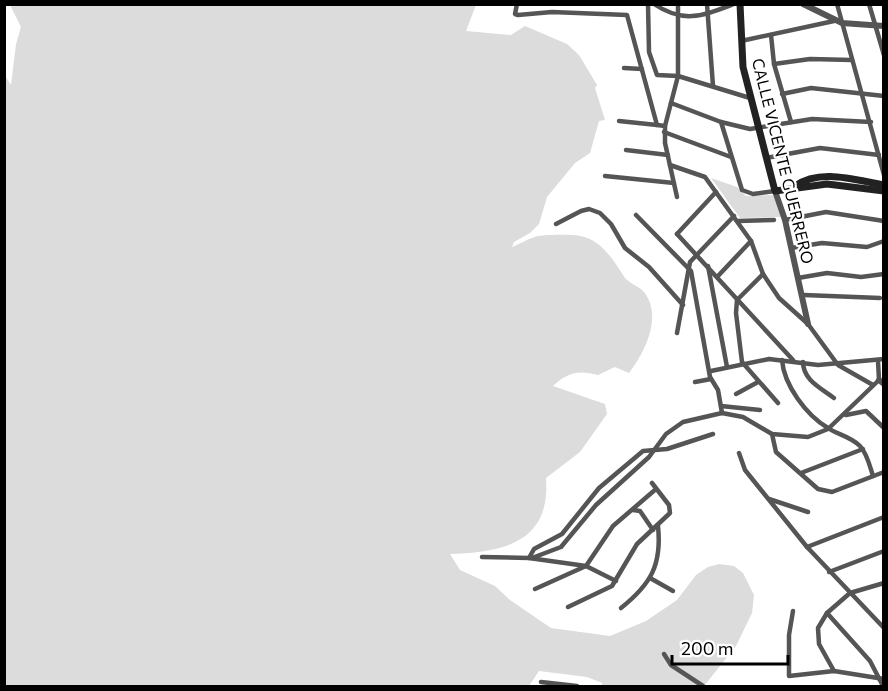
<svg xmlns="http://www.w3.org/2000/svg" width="888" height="691" font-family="Commissioner,sans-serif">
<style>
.green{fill:#dcdcdc}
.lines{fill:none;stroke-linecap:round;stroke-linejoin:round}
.minor{stroke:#555;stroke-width:4.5}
.tertiary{stroke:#555;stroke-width:6}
.secondary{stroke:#222;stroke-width:7}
.labels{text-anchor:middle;stroke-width:4.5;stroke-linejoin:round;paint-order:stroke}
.street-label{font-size:16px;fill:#000;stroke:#fff}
</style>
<rect width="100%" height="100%" fill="#fff"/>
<g class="green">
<path d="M10,5h466l-10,26 45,4 14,-9 42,18 12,11 18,30 -2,3 10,32 -6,1 -9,32 -15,10 -28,34 -8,27 -9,9 -16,9 -2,5c8,-3 17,-9 26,-11 11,-1 31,-2 42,0 20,3 33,23 43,39 4,8 15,10 21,17 19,24 1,60 -15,81l-14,-6 -17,8c-19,-5 -30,-3 -45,11l52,18 2,10 -27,38 -34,26c5,65 -43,74 -96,76l10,16 35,16 15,14 41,28 59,8 36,-15 31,-21 19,-25 12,-8 11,-3 15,2 9,7 11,22 -2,18 -16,33 -32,40h-102v-3l-15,-6 -48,-6 -10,15h-524l-1,-612 7,11 5,-41 5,-17z"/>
<path d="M711,178l26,9 9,9 27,-1 8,22 -41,1z"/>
</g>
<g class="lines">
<g class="minor">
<path d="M517,4l-2,10 3,1 34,-3 75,3 30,110 8,1v17l12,54"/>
<path d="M648,4l1,48 8,23 21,1 72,22"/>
<path d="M654,4c30,20 48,12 80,0"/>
<path d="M707,4l6,82"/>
<path d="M837,4l47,171"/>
<path d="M869,4l15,51"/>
<path d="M771,35l3,29 17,58"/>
<path d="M741,41l93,-20"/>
<path d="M774,64l36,-5 42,1"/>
<path d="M624,68l18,1"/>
<path d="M782,94l29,-6 73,8"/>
<path d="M671,103l50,19 29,7 62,-10 59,3"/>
<path d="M619,121l38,4"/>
<path d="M721,122l21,68 11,4 22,-3"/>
<path d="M665,126l13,-50v-72"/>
<path d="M664,132l67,25"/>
<path d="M626,150l42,5"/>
<path d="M766,158l54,-10 59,7"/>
<path d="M670,165l35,12 46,64 12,33 16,24 29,26 30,41 35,20"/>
<path d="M605,176l69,7"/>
<path d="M636,215l55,56 19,106 8,13 4,23"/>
<path d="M785,220l41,-8 58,9"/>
<path d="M738,221l36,-1"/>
<path d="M556,224l25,-13 8,-2 11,4 11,11 14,24 24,19 34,38"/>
<path d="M677,234l116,126"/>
<path d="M677,234l39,-42"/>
<path d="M791,248l31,-5 45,4 17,-6"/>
<path d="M708,266l19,101"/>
<path d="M763,274l-26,26 -1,13 6,49 36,41"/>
<path d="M718,276l33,-35"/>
<path d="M798,278l29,-5 34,4 23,-3"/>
<path d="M804,295l76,3"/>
<path d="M677,333l13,-71 44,-46"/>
<path d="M782,360c2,25 24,55 46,68 10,7 22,8 32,18 7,7 10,21 13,30"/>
<path d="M803,362c0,18 18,26 31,36"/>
<path d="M711,371l58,-12 49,6 66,-6"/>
<path d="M695,382l16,-3"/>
<path d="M736,394l22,-12"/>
<path d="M721,406l39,4"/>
<path d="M846,415l20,-4 18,17"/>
<path d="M772,434l4,18 42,37 14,3 52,-20"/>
<path d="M739,453l6,17 62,77 77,81"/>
<path d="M801,473l62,-24"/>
<path d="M769,499l39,13"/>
<path d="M633,510l7,1 13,19"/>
<path d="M807,547l77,-30"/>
<path d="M482,557l47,1 57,8 30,15"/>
<path d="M529,558l5,-9 28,-15 37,-46 44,-37 24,-2 46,-15"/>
<path d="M532,558l29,-11 35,-42 53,-48 17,-23 17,-12 39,-9 21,4 29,17 36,3 20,-8 51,-49 -1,-19"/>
<path d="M829,572l55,-21"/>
<path d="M650,578l23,13"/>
<path d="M535,589l51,-23 27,-40 43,-37"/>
<path d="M568,607l44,-21 25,-42 33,-31 -1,-8 -17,-22"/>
<path d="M621,608c30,-24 41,-43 37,-82"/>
<path d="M793,611l-4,24v41l45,-5 50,8"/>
<path d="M827,613l43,48 13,25"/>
<path d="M664,654l7,11 32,21"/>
<path d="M834,671l-15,-27 -1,-16 9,-15 23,-20 34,-10"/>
<path d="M541,682l36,4"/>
</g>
<g class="tertiary">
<path d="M803,4l39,19 42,3"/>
<path d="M775,191l10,29 23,104"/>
<path d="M879,380l5,4"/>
</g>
<g class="secondary">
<path d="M740,4l3,63 32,124 52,-7 57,7"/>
<path d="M795,186c25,-18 60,-6 89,-1"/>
</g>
</g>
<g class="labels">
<g class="street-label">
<text transform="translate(783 161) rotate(76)" y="6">CALLE VICENTE GUERRERO</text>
</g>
</g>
<rect width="888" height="691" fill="none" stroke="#000000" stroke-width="12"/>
<path d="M672 655v9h116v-9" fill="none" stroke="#000000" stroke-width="3"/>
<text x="681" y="655" font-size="18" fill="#000000" stroke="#ffffff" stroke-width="4.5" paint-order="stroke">200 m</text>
</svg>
